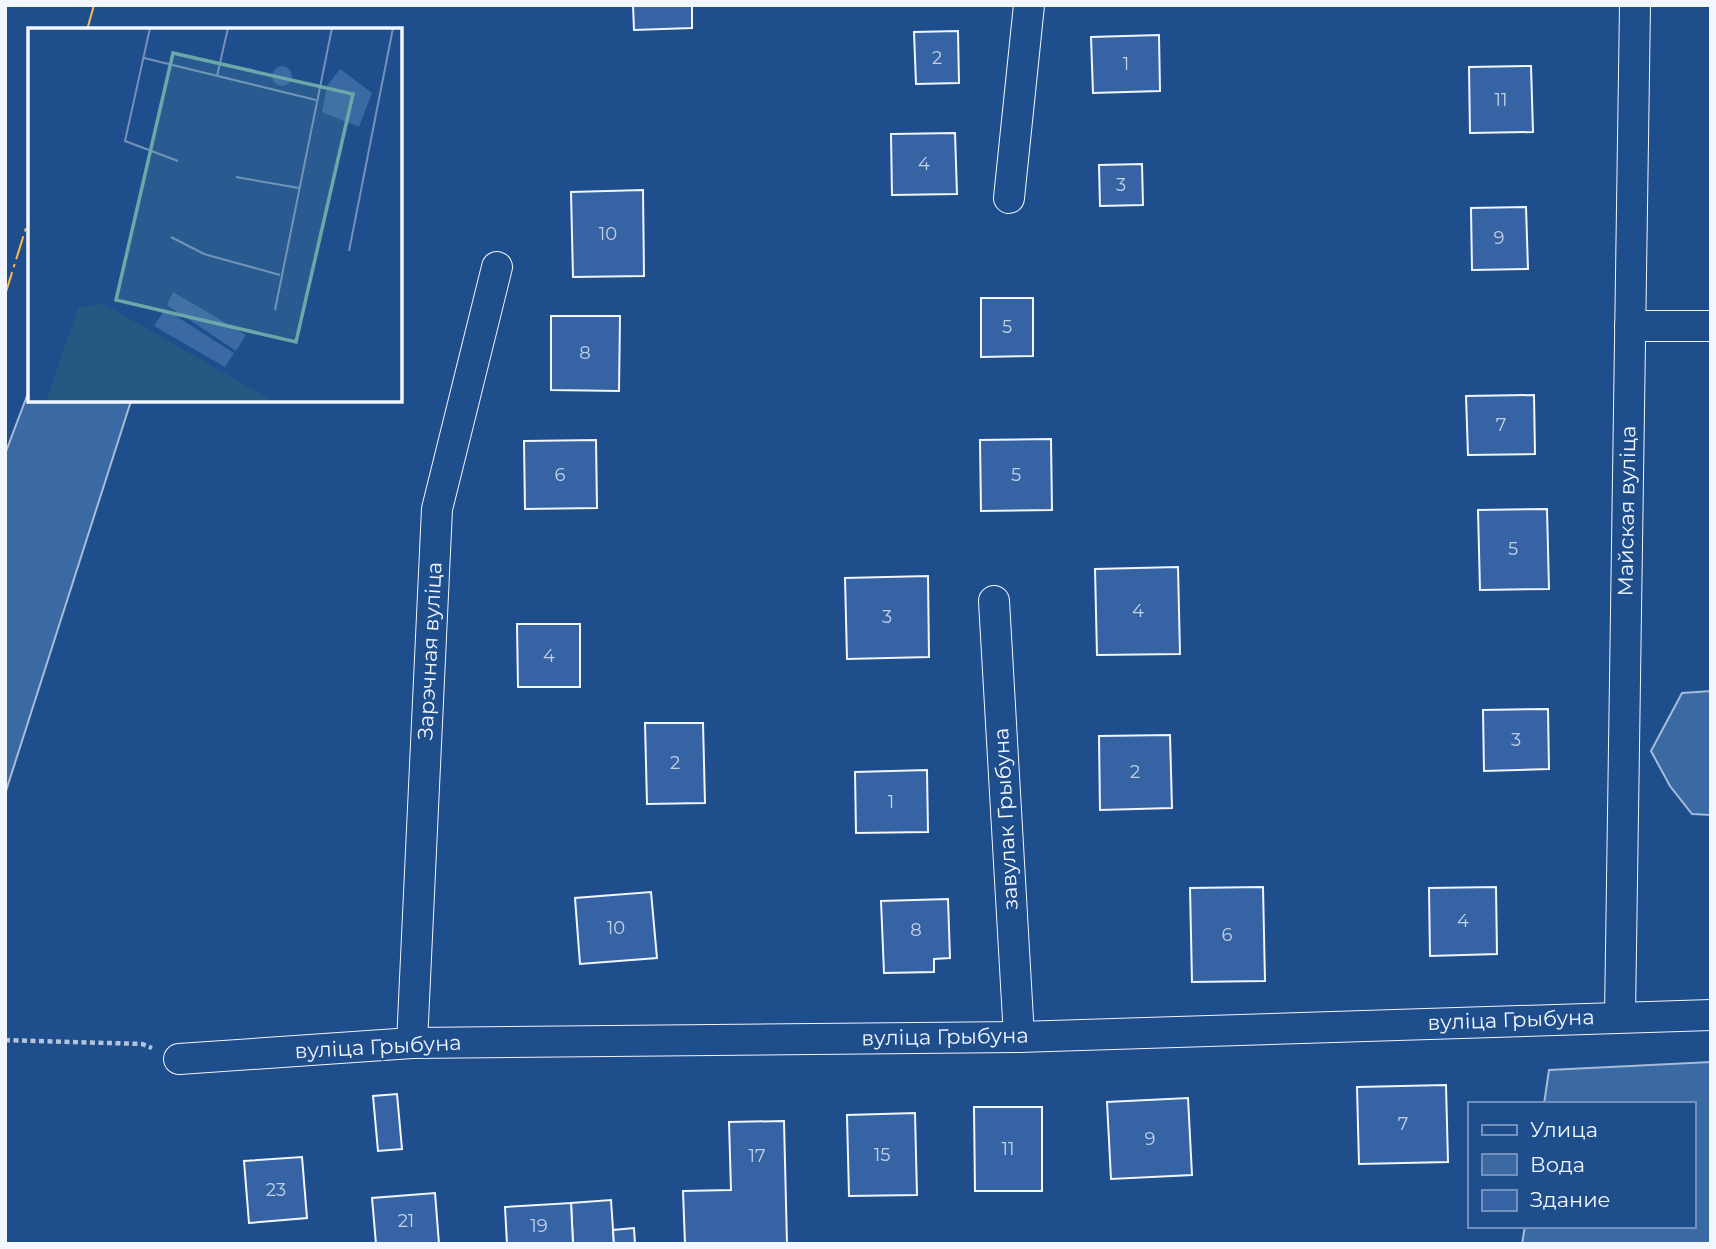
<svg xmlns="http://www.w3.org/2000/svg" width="1716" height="1249" font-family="Montserrat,sans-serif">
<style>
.water{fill:#3b69a3;stroke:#a8bbd7;stroke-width:2}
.building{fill:#3563a3;stroke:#f2f6ff;stroke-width:2}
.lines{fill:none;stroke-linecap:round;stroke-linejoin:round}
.street-casing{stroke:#f2f6ff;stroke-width:32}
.path{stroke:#b3c4dc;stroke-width:4.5;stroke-dasharray:5 3.5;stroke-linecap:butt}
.street{stroke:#1f4e8c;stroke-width:30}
.power{stroke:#ffb74d;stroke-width:2;stroke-dasharray:24 5 3.5 5;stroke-linecap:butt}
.labels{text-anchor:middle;stroke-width:5;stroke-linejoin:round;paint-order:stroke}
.number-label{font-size:18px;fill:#c3d1e8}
.street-label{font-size:21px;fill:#f2f6ff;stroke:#1f4e8c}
.inset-road{fill:none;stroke:#7391ba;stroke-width:2}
.view{fill:#6aa9a8;fill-opacity:0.15;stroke:#6aa9a8;stroke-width:3.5}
.inset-edge{fill:none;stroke:#f2f6ff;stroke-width:3.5}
</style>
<rect width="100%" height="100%" fill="#1f4e8c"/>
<g class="water">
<path d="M30,388v13h101l-126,393v-340z"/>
<path d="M1711,691v124l-19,-1 -22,-28 -19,-35 31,-58z"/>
<path d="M1711,1062v182h-189l3,-18h168v-122h-149l5,-34z"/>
</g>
<g class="building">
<path d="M633,5h59v23l-58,2z"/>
<path d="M958,31l1,52 -43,1 -2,-52z"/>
<path d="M1159,35l1,56 -67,2 -2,-56z"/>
<path d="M1531,66l2,66 -63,1 -1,-66z"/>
<path d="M955,133l2,61 -65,1 -1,-61z"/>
<path d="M1142,164l1,41 -43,1 -1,-41z"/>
<path d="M643,190l1,86 -71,1 -2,-85z"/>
<path d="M1526,207l2,62 -56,1 -1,-62z"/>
<path d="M981,298h52v58l-52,1z"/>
<path d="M551,316h69l-1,75 -68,-1z"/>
<path d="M1534,395l1,59 -67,1 -2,-59z"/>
<path d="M1051,439l1,71 -71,1 -1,-71z"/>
<path d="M596,440l1,68 -72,1 -1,-68z"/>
<path d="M1547,509l2,80 -69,1 -2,-80z"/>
<path d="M1178,567l2,87 -83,1 -2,-86z"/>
<path d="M928,576l1,81 -82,2 -2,-81z"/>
<path d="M517,624h63v63h-62z"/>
<path d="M1548,709l1,60 -65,2 -1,-61z"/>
<path d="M645,723h58l2,80 -58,1z"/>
<path d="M1170,735l2,73 -72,2 -1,-74z"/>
<path d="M927,770l1,62 -72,1 -1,-61z"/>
<path d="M1263,887l2,94 -73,1 -2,-94z"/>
<path d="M1496,887l1,67 -67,2 -1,-68z"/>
<path d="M651,892l6,66 -77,6 -5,-66z"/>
<path d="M948,899l2,59 -16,1v13l-50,1 -3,-72z"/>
<path d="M1446,1085l2,77 -89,2 -2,-77z"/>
<path d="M397,1094l5,55 -24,2 -5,-55z"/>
<path d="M1188,1098l4,77 -81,4 -4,-77z"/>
<path d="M974,1107h68v84h-67z"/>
<path d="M915,1113l2,82 -68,1 -2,-81z"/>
<path d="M784,1121l3,123h-102l-2,-53 48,-1 -2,-68z"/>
<path d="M302,1157l5,61 -58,5 -5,-62z"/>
<path d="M435,1193l4,51h-63l-4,-46z"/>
<path d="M611,1200l3,44h-41l-2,-41z"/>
<path d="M571,1203l2,41h-66l-2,-37z"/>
<path d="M634,1228l1,16h-21l-1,-14z"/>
</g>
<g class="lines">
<g class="street-casing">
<g id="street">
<path d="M1009,198l20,-193"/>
<path d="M1630,326h81"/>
<path d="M994,601l25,436"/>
<path d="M1620,1016l15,-1011"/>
<path d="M412,1043l25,-534 60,-242"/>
<path d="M179,1059l233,-16 607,-6 692,-22"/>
</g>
</g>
<path class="path" d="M5,1040l137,4 10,4"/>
<use href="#street" class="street"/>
<g class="power">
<path d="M87,30l7,-25"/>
<path d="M5,295l25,-80"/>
</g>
</g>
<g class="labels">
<g class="number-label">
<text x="937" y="64">2</text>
<text x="1126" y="70">1</text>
<text x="1501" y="106">11</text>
<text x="924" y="170">4</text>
<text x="1121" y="191">3</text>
<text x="608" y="240">10</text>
<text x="1499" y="244">9</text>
<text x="1007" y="333">5</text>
<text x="585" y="359">8</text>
<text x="1501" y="431">7</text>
<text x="560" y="481">6</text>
<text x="1016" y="481">5</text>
<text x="1513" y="555">5</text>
<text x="1138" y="617">4</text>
<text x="887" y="623">3</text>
<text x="549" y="662">4</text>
<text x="1516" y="746">3</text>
<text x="675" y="769">2</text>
<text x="1135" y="778">2</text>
<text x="891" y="808">1</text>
<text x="1463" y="927">4</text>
<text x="616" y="934">10</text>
<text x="916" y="936">8</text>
<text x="1227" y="941">6</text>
<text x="1403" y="1130">7</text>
<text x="1150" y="1145">9</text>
<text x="1008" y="1155">11</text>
<text x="882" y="1161">15</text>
<text x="757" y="1162">17</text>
<text x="276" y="1196">23</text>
<text x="406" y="1227">21</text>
<text x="539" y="1232">19</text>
</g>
<g class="street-label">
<text transform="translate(1627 511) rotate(-89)" y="7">Майская вуліца</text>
<text transform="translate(430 651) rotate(-87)" y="7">Зарэчная вуліца</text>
<text transform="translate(1006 819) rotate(-93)" y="7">завулак Грыбуна</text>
<text transform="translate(1511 1020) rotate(-2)" y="7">вуліца Грыбуна</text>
<text transform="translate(945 1037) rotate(-1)" y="7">вуліца Грыбуна</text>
<text transform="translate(378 1047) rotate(-3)" y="7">вуліца Грыбуна</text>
</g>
</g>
<g transform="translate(28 28)">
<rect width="374" height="374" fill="#1f4e8c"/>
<path d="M74,275l173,99h-229l32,-94z" fill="#245a82"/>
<path d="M244 48a10 10 0 1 1 20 0a10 10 0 1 1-20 0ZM312,41l32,24 -13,34 -37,-15 5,-26zM145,264l73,43 -10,16 -69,-46zM137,281l69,44 -9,14 -71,-41z" fill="#3b69a3"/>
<path class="inset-road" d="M122,0l-25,113 53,20M116,30l172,42M189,48l11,-48M208,149l63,11M143,209l33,17 76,21M321,223l44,-223M247,282l57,-282"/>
<path class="view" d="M145,25l180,41 -57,248 -180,-42z"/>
<rect width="374" height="374" class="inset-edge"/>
</g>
<rect width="1716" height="1249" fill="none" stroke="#f2f6ff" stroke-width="14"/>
<rect x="1468" y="1102" width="228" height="126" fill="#1f4e8c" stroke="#7391ba" stroke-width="2"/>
<rect x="1482" y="1125" width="35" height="10" fill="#1f4e8c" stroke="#7391ba" stroke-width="2"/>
<text x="1530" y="1137" font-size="21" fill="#f2f6ff">Улица</text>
<rect x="1482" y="1154" width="35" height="21" fill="#3b69a3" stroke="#7391ba" stroke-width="2"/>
<text x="1530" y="1172" font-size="21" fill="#f2f6ff">Вода</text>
<rect x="1482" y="1190" width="35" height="21" fill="#3563a3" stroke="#7391ba" stroke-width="2"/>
<text x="1530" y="1207" font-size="21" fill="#f2f6ff">Здание</text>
</svg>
